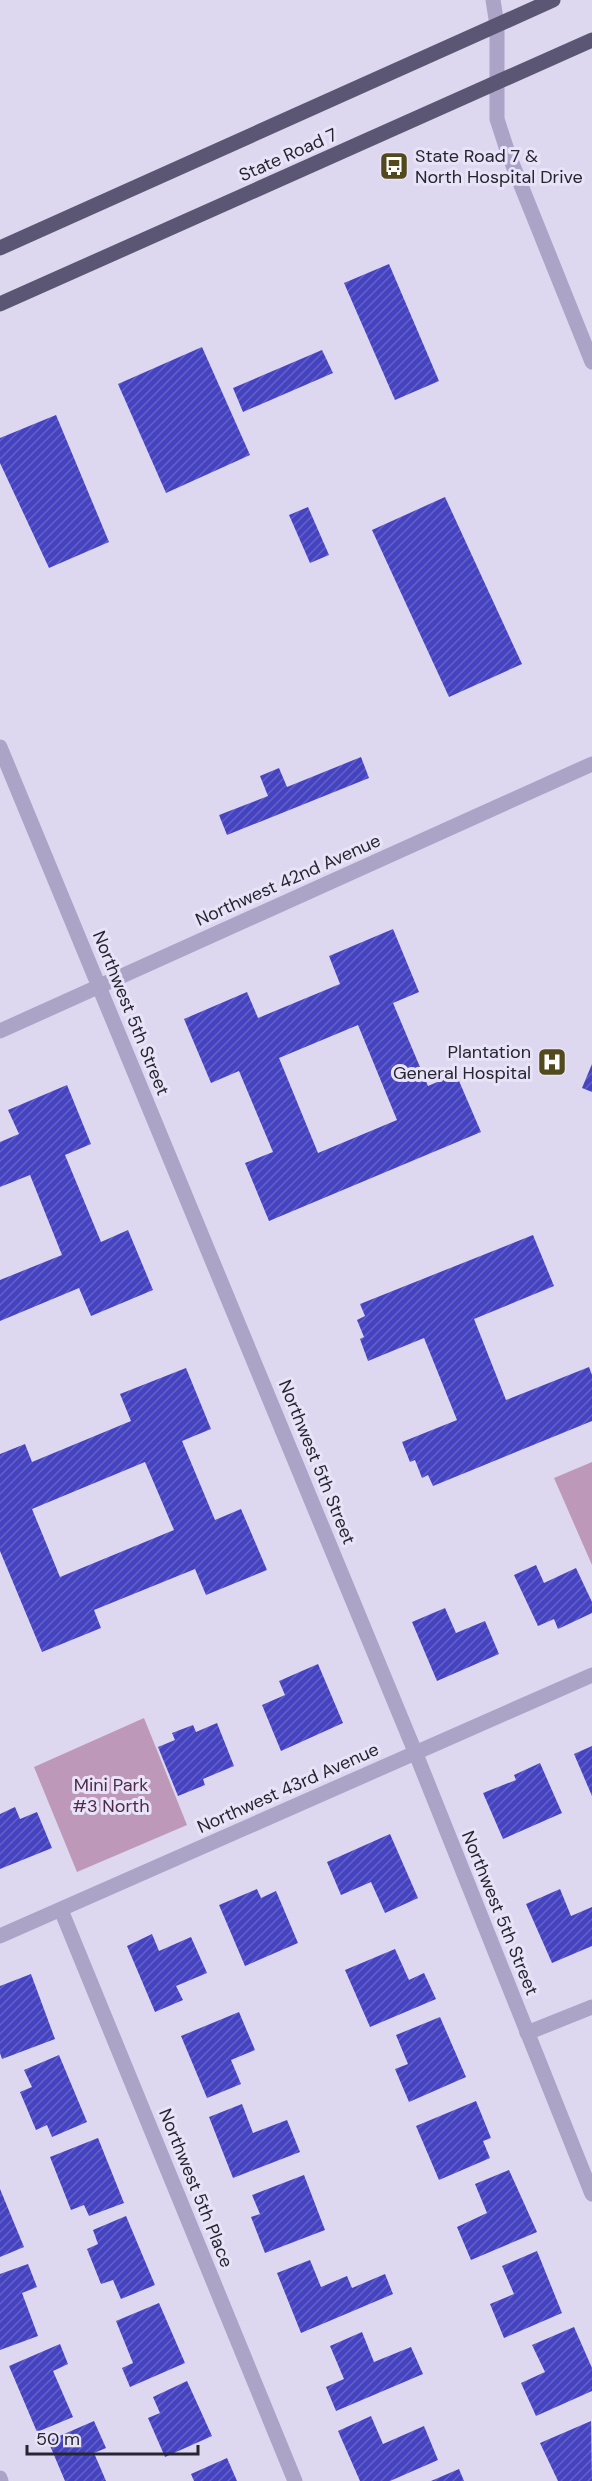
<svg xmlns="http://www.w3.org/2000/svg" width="592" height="2481" font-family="'DM Sans',sans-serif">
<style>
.green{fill:#be98b9}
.building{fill:url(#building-hatch);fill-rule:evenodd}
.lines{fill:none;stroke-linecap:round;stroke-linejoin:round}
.minor{stroke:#aca4c7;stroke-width:15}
.major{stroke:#5a5674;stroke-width:15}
.labels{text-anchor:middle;stroke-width:6;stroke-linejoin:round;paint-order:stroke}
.street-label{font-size:18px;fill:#262532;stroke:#e9e3f8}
.poi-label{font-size:18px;fill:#262532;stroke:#e9e3f8;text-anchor:start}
.park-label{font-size:18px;fill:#4f2a4a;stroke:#e9e3f8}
</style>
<defs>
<pattern id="building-hatch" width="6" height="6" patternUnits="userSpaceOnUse" patternTransform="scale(1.5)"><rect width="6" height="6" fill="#4543c2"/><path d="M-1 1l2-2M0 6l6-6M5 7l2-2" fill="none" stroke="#6362c2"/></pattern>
</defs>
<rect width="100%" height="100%" fill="#ded7f0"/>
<g class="green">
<path d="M592,1462v103l-38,-87z"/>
<path d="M144,1718l43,107 -110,47 -43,-105z"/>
</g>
<g class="building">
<path d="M389,264l50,117 -44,19 -51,-117z"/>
<path d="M202,347l48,108 -84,38 -48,-109z"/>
<path d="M322,350l11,23 -90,39 -10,-24z"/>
<path d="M56,415l53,127 -60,26 -49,-105v-25z"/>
<path d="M445,497l77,167 -73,33 -77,-167z"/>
<path d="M308,507l21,48 -19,8 -21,-48z"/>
<path d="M361,757l8,21 -142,57 -8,-20 49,-19 -8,-20 19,-8 8,19z"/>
<path d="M393,929l26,63 -26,11 35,83 28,-12 25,58 -212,89 -24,-58 28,-11 -34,-81 -28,12 -27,-64 63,-27 11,26 82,-34 -11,-28zM358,1025l39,95 -79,33 -39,-95z"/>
<path d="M592,1064v28l-10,-4z"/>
<path d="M67,1085l24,59 -26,11 36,87 27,-12 25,60 -62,26 -12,-28 -79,33v-41l62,-25 -32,-80 -30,12v-45l19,-8 -11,-24z"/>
<path d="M533,1235l21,51 -80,33 32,81 83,-33 3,8v46l-159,65 -5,-11 -6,3 -7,-18 -5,2 -8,-20 55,-22 -33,-82 -56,23 -8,-22 4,-2 -7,-17 8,-4 -5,-12z"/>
<path d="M186,1368l25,61 -29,12 33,79 26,-11 26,61 -61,25 -11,-26 -101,41 7,18 -59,24 -42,-101v-97l25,-10 7,18 99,-41 -11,-27zM145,1462l29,68 -114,47 -28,-68z"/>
<path d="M536,1565l8,18 32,-15 16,34v11l-34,16 -4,-10 -16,7 -24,-51z"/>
<path d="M445,1608l11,25 29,-12 14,33 -62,27 -25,-59z"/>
<path d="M318,1664l25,59 -62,28 -19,-46 23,-10 -6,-14z"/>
<path d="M217,1723l17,43 -31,13 2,6 -27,11 -20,-49 17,-7 -3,-7 21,-8 3,7z"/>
<path d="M592,1746v50l-18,-42z"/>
<path d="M540,1763l22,50 -59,26 -20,-46 33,-13 -2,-5z"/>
<path d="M15,1807l5,12 17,-7 15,36 -52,21v-55z"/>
<path d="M390,1834l28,64 -33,15 -14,-31 -30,13 -14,-33z"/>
<path d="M257,1889l4,9 15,-7 22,52 -53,23 -26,-61z"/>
<path d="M560,1889l11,27 21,-9v39l-40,17 -26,-59z"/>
<path d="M152,1934l7,17 32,-14 16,36 -31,13 7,14 -28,12 -28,-66z"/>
<path d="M395,1949l14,31 15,-7 12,26 -66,28 -25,-57z"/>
<path d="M31,1974l24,65 -53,20 -2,-6v-67z"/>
<path d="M239,2012l16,38 -24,10 10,24 -34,14 -26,-62z"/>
<path d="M440,2017l26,60 -57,25 -14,-33 13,-5 -12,-29z"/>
<path d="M59,2055l28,67 -35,15 -5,-12 -11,5 -16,-38 12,-5 -8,-17z"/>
<path d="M476,2101l15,37 -8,3 7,17 -51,22 -23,-54z"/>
<path d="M242,2104l11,29 34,-13 13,32 -67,26 -24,-61z"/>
<path d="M98,2138l26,65 -35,13 -5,-11 -13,5 -21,-53z"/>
<path d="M509,2170l28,62 -66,28 -14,-33 30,-14 -12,-29z"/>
<path d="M304,2175l21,55 -60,23 -14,-36 9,-3 -8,-19z"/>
<path d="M0,2189l24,58 -24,10z"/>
<path d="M126,2216l29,69 -34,14 -8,-19 -12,4 -14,-35 11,-5 -5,-14z"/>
<path d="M537,2251l25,62 -58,25 -14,-34 24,-10 -12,-28z"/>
<path d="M310,2260l11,27 26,-11 5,12 33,-14 8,20 -92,39 -24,-60z"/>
<path d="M28,2264l9,23 -15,6 16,43 -38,14v-76z"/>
<path d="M159,2303l26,60 -55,24 -8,-19 11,-5 -17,-42z"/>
<path d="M574,2327l18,41v23l-56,25 -15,-33 24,-11 -13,-27z"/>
<path d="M362,2332l12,30 37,-15 12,27 -87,37 -10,-24 18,-8 -14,-33z"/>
<path d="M60,2344l8,20 -15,7 20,46 -36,15 -28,-66z"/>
<path d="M187,2381l25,55 -47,21 -17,-39 12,-5 -7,-16z"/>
<path d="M371,2416l12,28 41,-18 14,34 -48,21h-30l-22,-50z"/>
<path d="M94,2421l12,27 -12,5 12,28h-41l-17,-40z"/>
<path d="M591,2421l1,60h-34l-18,-38z"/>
<path d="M227,2458l10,23h-43l-3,-7z"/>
<path d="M459,2469l5,12h-33z"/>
</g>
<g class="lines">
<g class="minor">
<path d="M493,0l4,25v94l11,34 84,209"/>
<path d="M0,747l416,1007 176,440"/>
<path d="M0,1031l592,-267"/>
<path d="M61,1910l234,571"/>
<path d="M0,1936l592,-261"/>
<path d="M527,2033l65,-26"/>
<path d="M0,2478l1,3"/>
</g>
<g class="major">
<path d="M0,248l553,-248"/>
<path d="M0,304l592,-264"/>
</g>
</g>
<defs>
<g id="bus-square" transform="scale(1.5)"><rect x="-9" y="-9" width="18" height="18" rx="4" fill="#524a1d" stroke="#e9e3f8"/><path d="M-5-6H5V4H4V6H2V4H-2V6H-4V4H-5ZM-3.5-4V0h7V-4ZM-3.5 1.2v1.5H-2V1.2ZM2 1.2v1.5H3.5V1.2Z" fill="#fff"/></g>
<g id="hospital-square" transform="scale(1.5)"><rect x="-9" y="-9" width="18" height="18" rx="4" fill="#524a1d" stroke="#e9e3f8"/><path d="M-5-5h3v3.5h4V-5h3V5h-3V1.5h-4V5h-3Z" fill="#fff"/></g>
</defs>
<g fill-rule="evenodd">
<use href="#bus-square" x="394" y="166"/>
<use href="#hospital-square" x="552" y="1062"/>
</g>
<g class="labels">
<g class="street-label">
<text transform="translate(288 155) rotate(-24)" y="6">State Road 7</text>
<text transform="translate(288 880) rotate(-24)" y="6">Northwest 42nd Avenue</text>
<text transform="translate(131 1013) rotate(68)" y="6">Northwest 5th Street</text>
<text transform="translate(317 1462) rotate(68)" y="6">Northwest 5th Street</text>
<text transform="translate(288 1788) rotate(-24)" y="6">Northwest 43rd Avenue</text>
<text transform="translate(500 1913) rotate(68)" y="6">Northwest 5th Street</text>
<text transform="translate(196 2188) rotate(68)" y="6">Northwest 5th Place</text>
</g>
<g class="poi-label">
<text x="415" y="162">State Road 7 &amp;<tspan x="415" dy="21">North Hospital Drive</tspan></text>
<text x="531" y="1058" text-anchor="end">Plantation<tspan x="531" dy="21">General Hospital</tspan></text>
</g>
<g class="park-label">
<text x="111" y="1791">Mini Park<tspan x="111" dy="21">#3 North</tspan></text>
</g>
</g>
<path d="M27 2445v9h171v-9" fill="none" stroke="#262532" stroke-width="3"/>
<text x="36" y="2445" font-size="18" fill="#262532" stroke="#e9e3f8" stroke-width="4.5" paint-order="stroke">50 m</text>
</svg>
